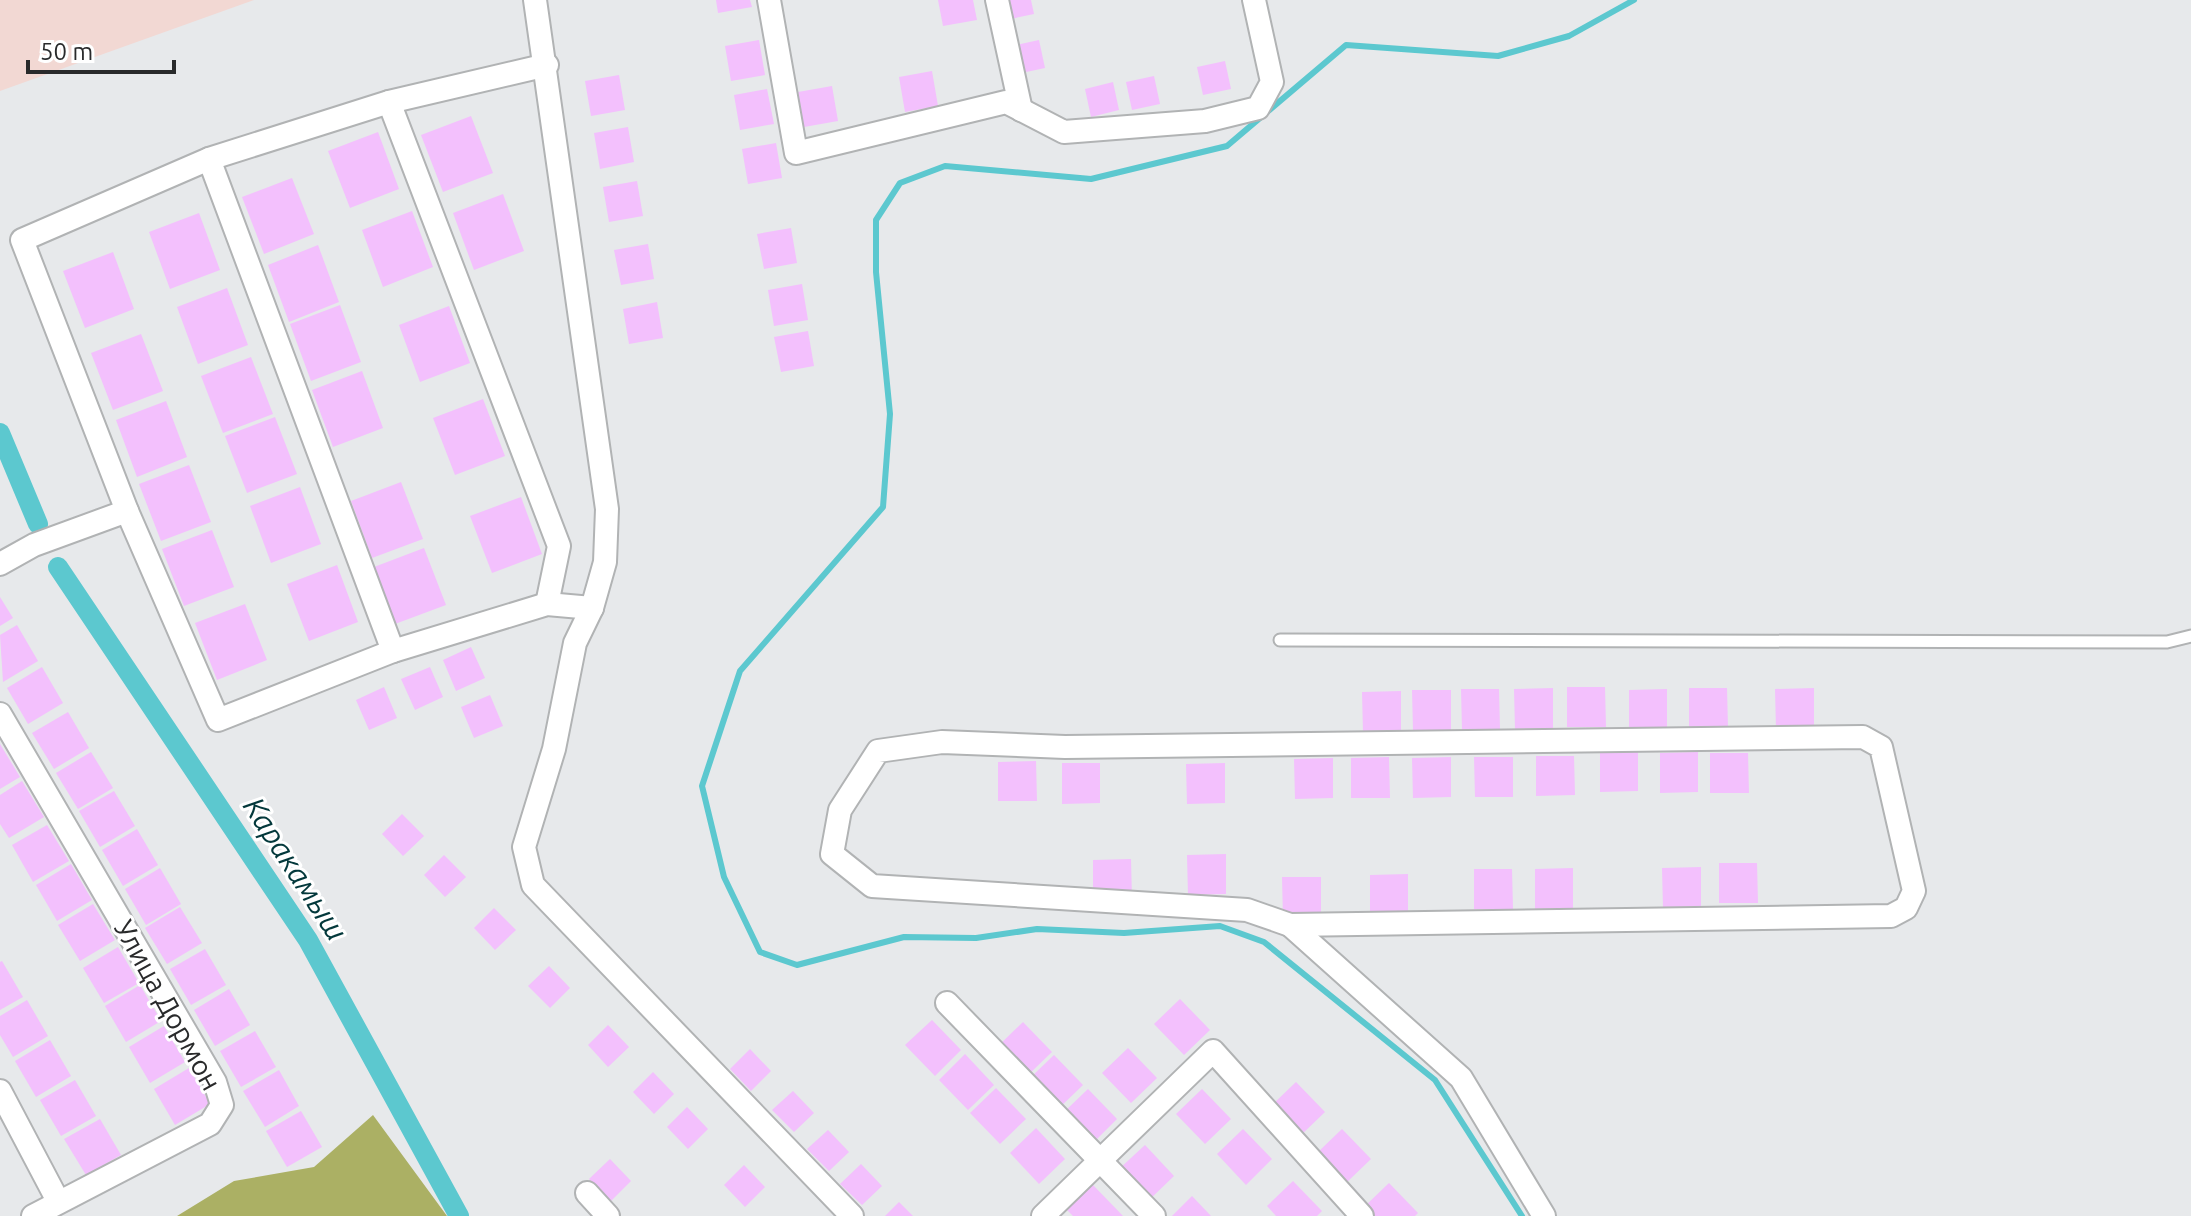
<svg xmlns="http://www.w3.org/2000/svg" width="2191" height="1216" font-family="Ubuntu,sans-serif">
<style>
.industrial{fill:#f2d8d3}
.forest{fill:#abb064}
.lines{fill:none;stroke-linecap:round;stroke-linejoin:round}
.stream{stroke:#5cc8cf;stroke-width:6}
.canal{stroke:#5cc8cf;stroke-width:20}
.building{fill:#f3c0fd}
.lane-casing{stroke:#b1b3b4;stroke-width:15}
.street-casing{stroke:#b1b3b4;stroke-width:26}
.lane{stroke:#fff;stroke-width:11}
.street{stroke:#fff;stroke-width:22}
.labels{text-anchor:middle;stroke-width:6;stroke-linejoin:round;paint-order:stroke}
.street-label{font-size:28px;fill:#292a2b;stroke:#fff}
.water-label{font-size:30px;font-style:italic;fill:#03383b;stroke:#fff}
</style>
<rect width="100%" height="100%" fill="#e7e9eb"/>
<path class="industrial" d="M0,0h254l-254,91z"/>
<path class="forest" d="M373,1115l74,101h-270l57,-35 80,-14z"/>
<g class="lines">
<path class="stream" d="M1522,1216l-87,-136 -171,-138 -44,-16 -96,7 -87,-4 -61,9 -72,-1 -107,28 -37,-13 -36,-75 -22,-91 38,-115 143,-164 7,-93 -14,-142v-52l24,-37 45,-17 146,13 136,-33 119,-101 152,11 71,-20 65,-36"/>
<g class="canal">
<path d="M0,433l38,91"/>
<path d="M58,567l250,373 151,276"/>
</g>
</g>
<g class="building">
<path d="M716,0h34l2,7 -34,6z"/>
<path d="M938,0h35l4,20 -34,6z"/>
<path d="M1002,0h29l3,14 -28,6z"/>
<path d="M759,40l6,35 -34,6 -6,-35z"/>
<path d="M1039,40l6,28 -28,6 -6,-28z"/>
<path d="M1225,61l6,28 -28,6 -6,-28z"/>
<path d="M932,71l6,35 -33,6 -6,-35z"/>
<path d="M619,75l6,35 -34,6 -6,-35z"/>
<path d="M1154,76l6,28 -28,6 -6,-28z"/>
<path d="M1113,82l6,28 -28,7 -6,-28z"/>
<path d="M832,86l6,35 -34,6 -6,-35z"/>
<path d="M767,89l7,35 -34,6 -6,-35z"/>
<path d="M471,116l22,57 -50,19 -22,-57z"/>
<path d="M628,127l6,35 -34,7 -6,-36z"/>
<path d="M378,132l21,57 -49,19 -22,-57z"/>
<path d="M776,143l6,35 -34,6 -6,-35z"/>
<path d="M292,178l22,56 -50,20 -22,-57z"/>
<path d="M637,181l6,35 -34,6 -6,-35z"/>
<path d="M503,194l21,57 -50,19 -21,-57z"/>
<path d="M412,211l21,56 -50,20 -21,-57z"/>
<path d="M199,213l21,57 -50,19 -21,-57z"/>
<path d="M791,228l6,35 -33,6 -7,-35z"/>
<path d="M648,244l6,35 -33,6 -7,-35z"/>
<path d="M318,245l21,57 -50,20 -21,-57z"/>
<path d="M113,252l21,57 -49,19 -22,-57z"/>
<path d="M802,284l6,36 -34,6 -6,-36z"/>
<path d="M227,288l21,57 -50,19 -21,-57z"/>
<path d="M657,302l6,36 -34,6 -6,-35z"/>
<path d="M340,305l21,57 -50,19 -21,-57z"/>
<path d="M449,306l21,57 -50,19 -21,-57z"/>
<path d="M808,331l6,35 -33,6 -7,-35z"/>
<path d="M141,334l22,57 -50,19 -22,-57z"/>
<path d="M251,357l22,57 -50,19 -22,-57z"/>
<path d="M362,371l21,57 -50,19 -21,-57z"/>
<path d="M483,399l22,57 -50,19 -22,-57z"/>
<path d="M166,401l21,56 -50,20 -21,-57z"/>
<path d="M275,417l22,57 -50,19 -22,-57z"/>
<path d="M189,465l22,57 -50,19 -22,-57z"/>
<path d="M401,482l22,57 -51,19 -21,-57z"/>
<path d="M300,487l21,57 -50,19 -21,-57z"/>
<path d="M521,497l21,57 -50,19 -22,-57z"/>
<path d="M212,530l22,57 -50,19 -22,-57z"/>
<path d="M424,548l22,57 -51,19 -21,-57z"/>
<path d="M337,565l21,57 -49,19 -22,-57z"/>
<path d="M0,597l13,21 -13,8z"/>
<path d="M245,604l22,56 -50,20 -22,-57z"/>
<path d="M17,625l21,36 -35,21 -3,-47z"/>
<path d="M471,647l14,31 -29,13 -13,-31z"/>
<path d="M42,667l21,36 -35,21 -21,-36z"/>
<path d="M430,667l13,30 -28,13 -14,-31z"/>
<path d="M384,687l13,31 -28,12 -13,-30z"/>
<path d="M1567,687h38l1,40h-39z"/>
<path d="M1553,688v40l-38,1 -1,-40z"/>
<path d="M1689,688h38l1,40h-39z"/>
<path d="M1814,688v40l-38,1 -1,-40z"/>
<path d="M1461,689h38l1,40 -38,1z"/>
<path d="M1667,689v40l-38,1v-40z"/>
<path d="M1412,690h39v40h-38z"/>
<path d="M1401,691v41h-38l-1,-40z"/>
<path d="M490,695l13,31 -29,12 -13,-31z"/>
<path d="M68,712l21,36 -35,21 -22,-36z"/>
<path d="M0,744l20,33 -20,12z"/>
<path d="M1638,751v40l-38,1v-40z"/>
<path d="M91,752l22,36 -35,21 -22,-36z"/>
<path d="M1698,752v40l-38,1v-40z"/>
<path d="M1710,753h38l1,40h-39z"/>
<path d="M1536,756h38l1,39 -39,1z"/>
<path d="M1389,757l1,41h-39v-40z"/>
<path d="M1451,757v40l-38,1 -1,-40z"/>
<path d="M1474,757h39v40h-38z"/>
<path d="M1333,758v40l-38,1 -1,-40z"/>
<path d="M1036,761l1,40h-39v-39z"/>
<path d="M1062,763h38v40l-38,1z"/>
<path d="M1225,763v40l-38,1 -1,-40z"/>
<path d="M22,781l22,36 -35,21 -9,-14v-29z"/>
<path d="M114,791l21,35 -35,21 -21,-36z"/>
<path d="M402,814l22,22 -21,20 -21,-22z"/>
<path d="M47,825l22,36 -36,21 -21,-37z"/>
<path d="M137,829l21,36 -35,21 -21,-36z"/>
<path d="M1226,854v40l-38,1 -1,-40z"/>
<path d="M444,855l22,22 -21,20 -21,-22z"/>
<path d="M1131,859l1,41h-39v-40z"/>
<path d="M1719,863h38l1,40h-39z"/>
<path d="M71,864l21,36 -35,21 -21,-36z"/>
<path d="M1701,867v40l-38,1 -1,-40z"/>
<path d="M160,868l21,36 -35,21 -21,-36z"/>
<path d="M1573,868v40l-38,1v-40z"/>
<path d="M1474,869h38l1,40h-39z"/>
<path d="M1408,874v40l-38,1v-40z"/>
<path d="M1282,877h39v40l-38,1z"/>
<path d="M93,904l22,36 -35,21 -22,-36z"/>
<path d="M180,907l22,36 -35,21 -22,-36z"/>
<path d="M494,908l22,22 -21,20 -21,-22z"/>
<path d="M118,947l21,36 -35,20 -21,-35z"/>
<path d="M205,949l21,36 -35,20 -21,-36z"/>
<path d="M2,961l21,36 -23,13v-48z"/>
<path d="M549,966l21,22 -20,20 -22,-22z"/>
<path d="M140,985l21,36 -35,21 -21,-36z"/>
<path d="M229,989l21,36 -35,21 -21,-36z"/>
<path d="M1180,999l30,31 -26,25 -30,-31z"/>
<path d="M27,1000l21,36 -35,21 -13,-22v-19z"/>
<path d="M932,1020l29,30 -26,26 -30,-31z"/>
<path d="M1023,1022l29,30 -26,25 -29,-30z"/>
<path d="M608,1025l21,22 -21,20 -20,-22z"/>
<path d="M164,1026l21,36 -35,21 -21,-36z"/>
<path d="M255,1031l21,36 -35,20 -21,-36z"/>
<path d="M50,1040l21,36 -35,21 -21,-36z"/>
<path d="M1128,1048l29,30 -26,25 -29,-30z"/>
<path d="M750,1049l21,22 -20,20 -21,-22z"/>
<path d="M965,1054l29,31 -26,25 -29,-30z"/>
<path d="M1054,1055l29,30 -26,25 -29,-30z"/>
<path d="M189,1068l21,36 -35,21 -21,-36z"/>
<path d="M279,1070l20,36 -34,21 -22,-36z"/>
<path d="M653,1072l21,22 -20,20 -21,-22z"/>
<path d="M75,1080l21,36 -35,20 -21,-36z"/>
<path d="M1296,1082l29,30 -26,25 -29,-30z"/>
<path d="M996,1088l30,31 -26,25 -30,-31z"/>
<path d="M1088,1089l29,30 -26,26 -29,-31z"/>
<path d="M1202,1089l29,30 -26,25 -29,-30z"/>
<path d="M793,1091l21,22 -20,19 -22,-22z"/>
<path d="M687,1107l21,22 -20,20 -21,-22z"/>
<path d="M301,1111l21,36 -35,20 -21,-36z"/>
<path d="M100,1119l21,36 -35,20 -22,-36z"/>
<path d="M1036,1128l29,31 -26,25 -29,-31z"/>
<path d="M1243,1129l29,30 -26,26 -29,-31z"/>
<path d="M1342,1129l29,30 -26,25 -29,-30z"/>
<path d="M828,1130l21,22 -20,19 -22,-22z"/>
<path d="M1145,1145l29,31 -26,25 -30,-31z"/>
<path d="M610,1159l21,22 -20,20 -22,-22z"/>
<path d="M861,1164l21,22 -20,19 -22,-21z"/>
<path d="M744,1165l21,22 -20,20 -21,-22z"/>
<path d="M1293,1181l29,30 -5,5h-41l-9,-10z"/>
<path d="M1389,1183l29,30 -3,3h-45l-7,-8z"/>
<path d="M1093,1185l30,31h-50l-6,-6z"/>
<path d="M1192,1196l19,20h-39z"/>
<path d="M899,1202l14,14h-28z"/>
</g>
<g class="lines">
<g class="lane-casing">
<path id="lane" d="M1280,640l887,2 24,-6"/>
</g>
<g class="street-casing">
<g id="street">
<path d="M535,0l72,509 -2,53 -13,46 -17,35 -21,106 -30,98 9,38 319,331"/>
<path d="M769,0l27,153 210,-51 58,30 141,-11 53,-13 14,-26 -18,-82"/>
<path d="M997,0l24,110"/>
<path d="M547,65l-158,37 -180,57 -187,81 105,271 91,209 175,-69 154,-47 45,4"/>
<path d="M389,102l170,444 -12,58"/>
<path d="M209,159l184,492"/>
<path d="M0,564l34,-19 93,-34"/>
<path d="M0,714l215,368 7,23 -12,19 -177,92"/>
<path d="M1863,737l18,10 33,144 -8,17 -15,8 -601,9 -43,-15 -375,-24 -40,-32 8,-44 38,-59 64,-9 123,5z"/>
<path d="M1290,925l171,153 83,138"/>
<path d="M947,1003l207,213"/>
<path d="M0,1091l58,110"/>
<path d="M587,1193l21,23"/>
<path d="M1043,1216l170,-165 149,165"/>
</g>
</g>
<use href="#lane" class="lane"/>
<use href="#street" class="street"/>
</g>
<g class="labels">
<g class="street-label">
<text transform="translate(168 1005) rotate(61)" y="10">Улица Дормон</text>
</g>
<g class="water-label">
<text transform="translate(295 869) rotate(57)" y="10">Каракамыш</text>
</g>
</g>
<path d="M28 60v12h146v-12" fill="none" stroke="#292a2b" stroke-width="4"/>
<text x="40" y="60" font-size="24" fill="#292a2b" stroke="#ffffff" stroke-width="6" paint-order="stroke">50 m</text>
</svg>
